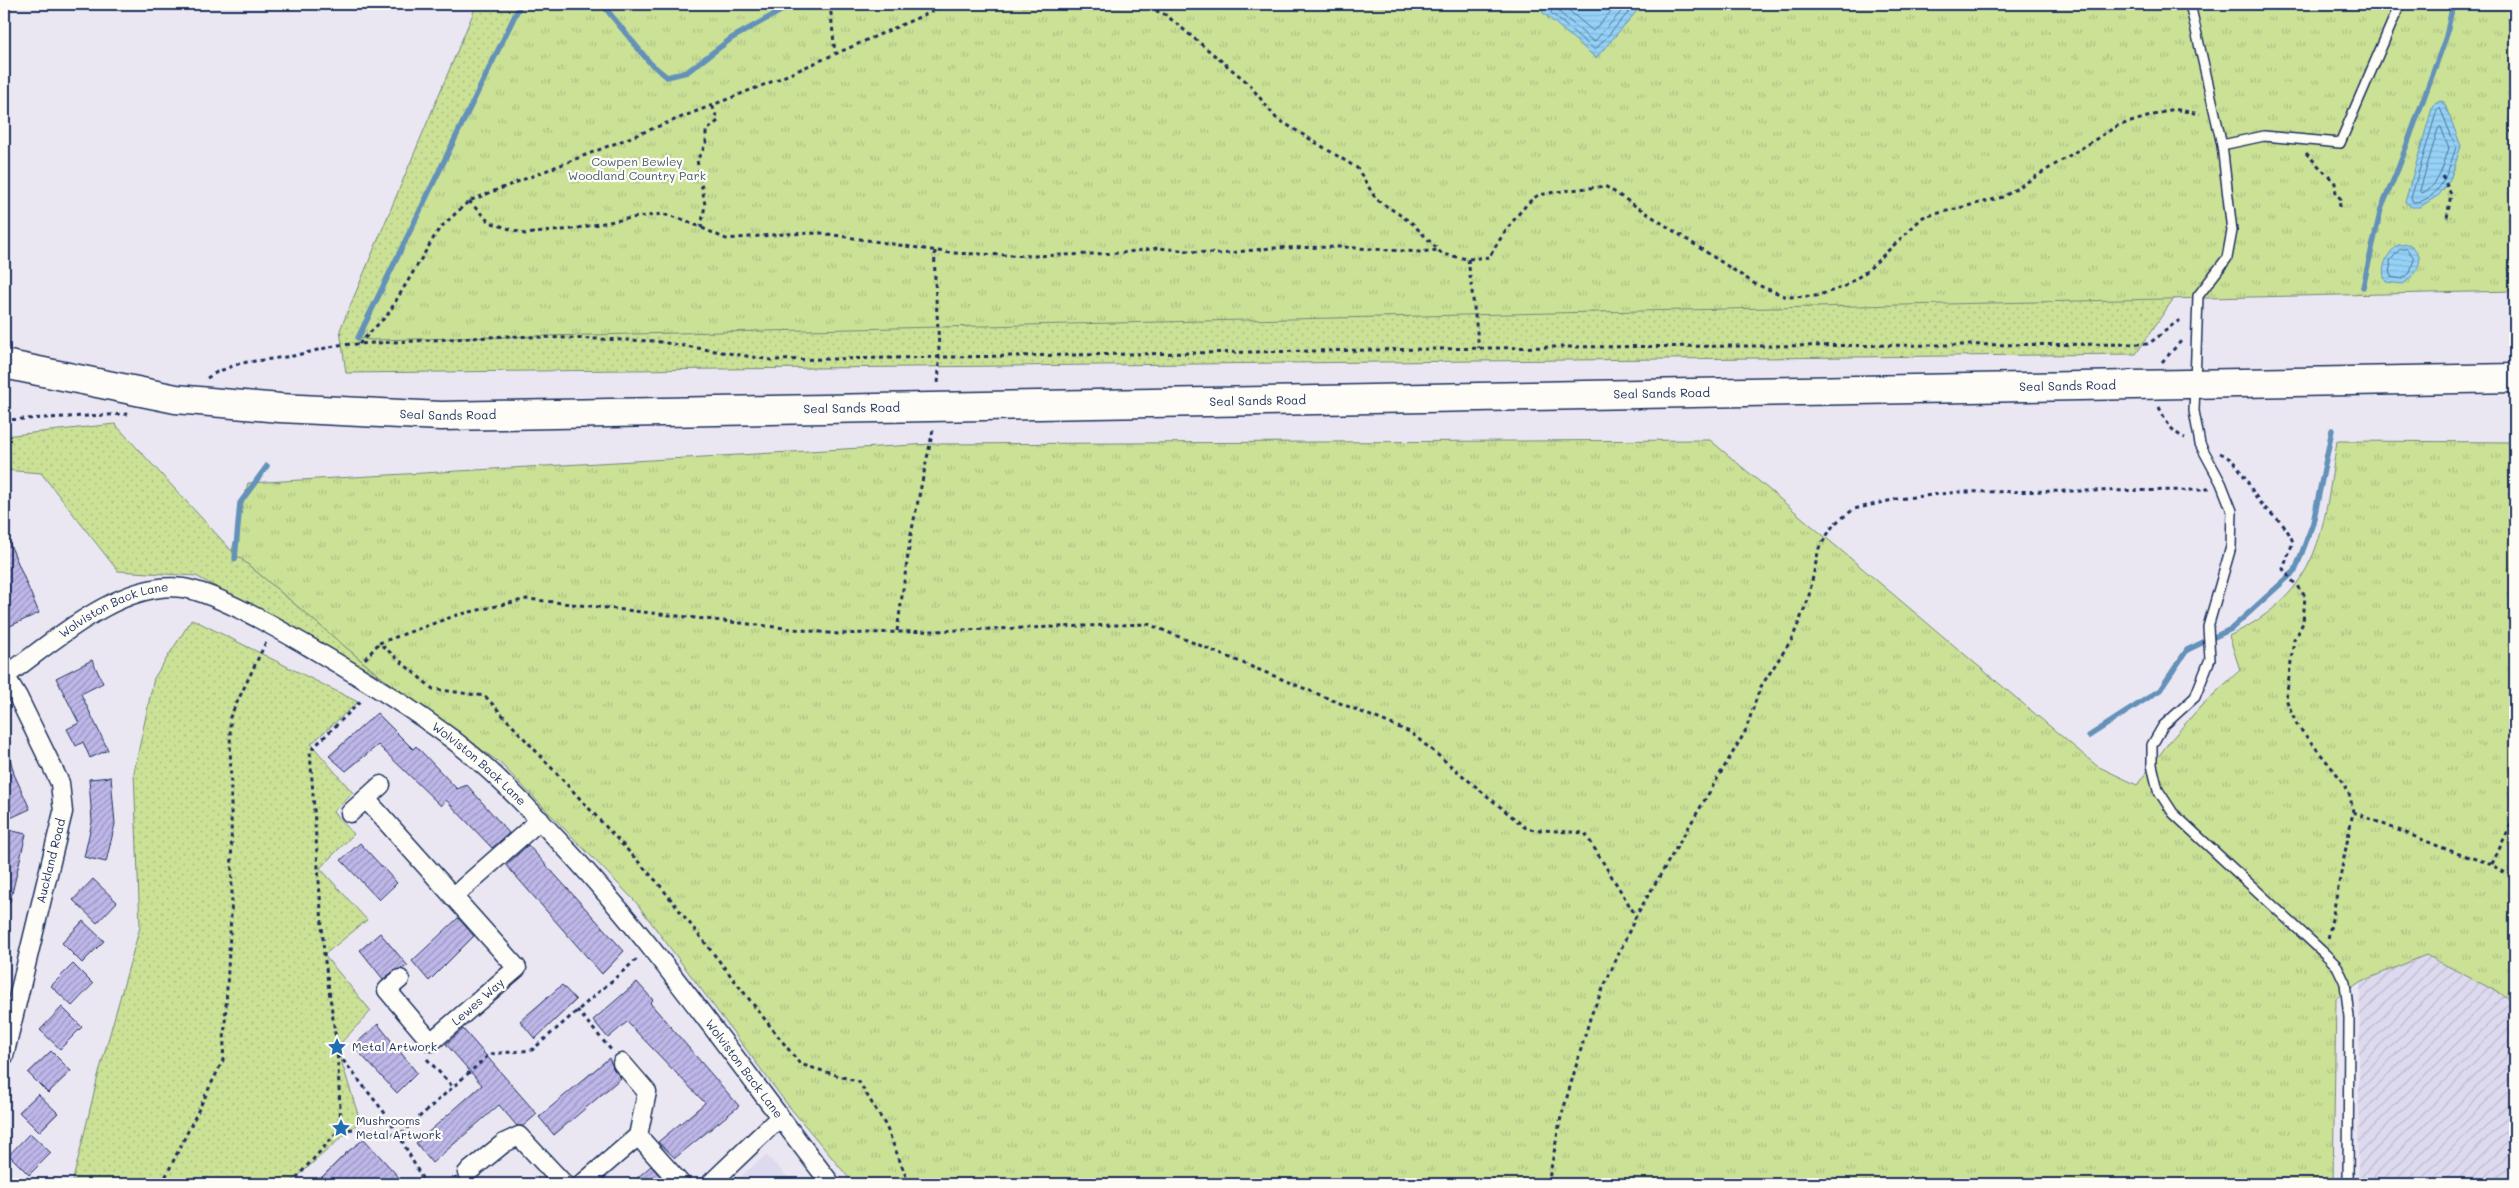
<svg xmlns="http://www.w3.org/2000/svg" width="2519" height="1188" font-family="Mali,sans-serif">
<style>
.built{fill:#ddd9ef}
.industrial{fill:url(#industrial-furrows)}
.grass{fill:url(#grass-dots);stroke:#73887a}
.park{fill:url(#park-tufts);stroke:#73887a}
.water{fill:url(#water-rules);stroke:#6491b9}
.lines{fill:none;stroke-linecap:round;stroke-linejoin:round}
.shore{stroke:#4c709b;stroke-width:1}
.stream{stroke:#6491b9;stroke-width:5.5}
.building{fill:url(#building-hatch);stroke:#1b2f5e}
.service-casing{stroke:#1b2f5e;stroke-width:12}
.minor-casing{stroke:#1b2f5e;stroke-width:21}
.primary-casing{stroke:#1b2f5e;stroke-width:31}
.path{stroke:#1b2f5e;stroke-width:3;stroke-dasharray:4 4;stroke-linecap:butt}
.service{stroke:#fdfcf7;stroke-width:9}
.minor{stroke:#fdfcf7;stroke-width:18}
.primary{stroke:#fdfcf7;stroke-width:28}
.labels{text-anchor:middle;stroke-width:4.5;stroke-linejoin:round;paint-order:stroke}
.park-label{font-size:12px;fill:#475c6c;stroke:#fdfcf7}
.street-label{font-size:12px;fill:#1b2f5e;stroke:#fdfcf7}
.poi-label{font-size:12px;fill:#1b2f5e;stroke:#fdfcf7;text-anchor:start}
</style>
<defs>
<pattern id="industrial-furrows" width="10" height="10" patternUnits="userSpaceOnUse" patternTransform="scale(1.25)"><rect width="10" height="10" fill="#ddd9ef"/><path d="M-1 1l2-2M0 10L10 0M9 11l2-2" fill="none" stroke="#bdbbcf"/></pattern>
<pattern id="grass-dots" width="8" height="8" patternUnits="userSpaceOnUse" patternTransform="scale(1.25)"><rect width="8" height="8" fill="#cbe196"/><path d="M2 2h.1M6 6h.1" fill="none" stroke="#aec184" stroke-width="1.8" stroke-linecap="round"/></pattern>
<pattern id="park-tufts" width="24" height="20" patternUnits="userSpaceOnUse" patternTransform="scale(1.25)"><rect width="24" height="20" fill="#cbe196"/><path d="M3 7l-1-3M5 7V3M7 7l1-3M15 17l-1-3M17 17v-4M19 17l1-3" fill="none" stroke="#aec184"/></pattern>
<pattern id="water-rules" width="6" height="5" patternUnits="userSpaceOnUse" patternTransform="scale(1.25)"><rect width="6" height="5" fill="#95d2f6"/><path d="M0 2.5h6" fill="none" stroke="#80b5d5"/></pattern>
<pattern id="building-hatch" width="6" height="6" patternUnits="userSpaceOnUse" patternTransform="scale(1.25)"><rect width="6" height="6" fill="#beb7e8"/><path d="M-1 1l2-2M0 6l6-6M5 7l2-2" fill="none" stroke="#9a95bf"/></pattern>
</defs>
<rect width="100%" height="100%" fill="#eae7f2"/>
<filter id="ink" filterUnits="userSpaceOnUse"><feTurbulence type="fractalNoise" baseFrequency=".02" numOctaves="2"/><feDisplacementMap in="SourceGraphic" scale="10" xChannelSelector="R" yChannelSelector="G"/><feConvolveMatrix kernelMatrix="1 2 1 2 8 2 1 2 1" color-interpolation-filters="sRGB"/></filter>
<g filter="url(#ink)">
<path class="built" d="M766,1155l28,29h-62z"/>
<path class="industrial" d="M2426,955l89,46v183h-157l2,-202z"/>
<g class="grass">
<path d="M477,4h805l927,242 -73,108 -1790,19 -6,-43z"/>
<path d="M115,424l117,127 149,126 -185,-101 -78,-5 -77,-98 -37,-3v-34z"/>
<path d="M192,619l166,83 -47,42 42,49 -20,19 21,22 -34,34 47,52 -43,35 47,56 -34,36 23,74 -71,63h-217l26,-108 42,-149 -6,-155 20,-94z"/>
</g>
<g class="park">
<path d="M523,4h1992v287l-2144,49 -13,-2 162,-333z"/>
<path d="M1710,440l387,326 40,19 33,-44 30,-34 40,-37 -11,-34c93,-45 94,-104 108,-195l178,1v559l-89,-46 -66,27 -24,16 -3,186h-1479l-67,-80 -152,-203 -135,-138 -119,-86 -149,-126 16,-68 683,-39z"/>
</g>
<g class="water">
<path d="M1549,4h94l-47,54 -54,-46z"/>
<path d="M2440,101l4,1 17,44 -11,34 -11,15 -19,12h-8l-7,-5 28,-97z"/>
<path d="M2409,244c19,13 9,30 -6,40l-17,-2c-7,-13 1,-29 12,-37z"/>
</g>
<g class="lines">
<g class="shore">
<path d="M1552,4l-1,9 44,37 41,-46"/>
<path d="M1559,4v8l35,30 34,-38"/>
<path d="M1566,4l1,5 26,22 25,-27"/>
<path d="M2440,108l16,39c-7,21 -15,55 -43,55l-2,-4 26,-88z"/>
<path d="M2441,127l8,21c-6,16 -9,38 -27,45l-2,-3 18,-61z"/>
<path d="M2407,249l7,9 -4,15 -8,6 -11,-2 -1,-16 9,-11z"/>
</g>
<g class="stream">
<path d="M602,4l48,59 17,14 20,-5 45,-34 61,-34"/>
<path d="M2363,287l18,-78 17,-40 48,-132 7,-33"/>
<path d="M358,338l162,-333h4"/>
<path d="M235,559l5,-56 27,-37"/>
<path d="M2089,736l71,-46 27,-40 44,-21 64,-58 18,-48 19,-93"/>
</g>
</g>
<g class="building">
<path d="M4,530l35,83 -29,13 -6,-15z"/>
<path d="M92,660l11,23 -22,11 27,56 -18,8 -7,-16 -7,4 -9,-17 12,-6 -23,-45z"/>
<path d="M377,713l36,36 3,-3 41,43 10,-4 42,48 -17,15 -46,-48 -5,6 -63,-61 -32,26 -17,-15z"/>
<path d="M9,754l5,20 16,35 -26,12v-66z"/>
<path d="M111,777l4,47 -9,38 -22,-5 8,-35 -3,-43z"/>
<path d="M4,829l22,5 -16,68 -6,-1z"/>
<path d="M360,843l37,40 -18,17 -38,-40z"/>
<path d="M528,845l96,106 -22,23 -96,-109z"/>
<path d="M93,879l24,23 -20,21 -24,-23z"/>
<path d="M458,918l16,18 -45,45 -17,-20z"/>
<path d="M83,921l21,20 -22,22 -20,-20z"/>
<path d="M380,933l28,33 -14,5 -11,8 -23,-29z"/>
<path d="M73,964l20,20 -21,22 -21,-20z"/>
<path d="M637,982l16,18 -3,3 89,103 -64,52 -17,-16 47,-39 -78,-81 -19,16 -15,-18z"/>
<path d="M562,985l14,15 -41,39 -15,-18z"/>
<path d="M62,1007l20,20 -22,22 -20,-19z"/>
<path d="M378,1024l39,49 -20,20 -44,-47z"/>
<path d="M463,1029l74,85 -14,12h-6l-18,-21 -67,58 -16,-20 66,-58 -36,-41z"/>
<path d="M51,1051l20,20 -23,22 -20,-20z"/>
<path d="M609,1058l5,12 7,8 -67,57 -15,-18z"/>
<path d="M38,1094l20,19 -19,19 -20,-20z"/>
<path d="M30,1133l21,20 -22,22 -20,-20z"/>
<path d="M364,1139l41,45h-90l31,-31z"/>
<path d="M651,1166l16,18h-37z"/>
</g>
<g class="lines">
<g class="service-casing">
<g id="service">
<path d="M2190,4l32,141 10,86 -5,27 -29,38 -4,115 6,33 21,39 11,28 -1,36 -23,80 2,32 -15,38 -32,29 -11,19v20l6,25 15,23 152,141 12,12 8,17 4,34 -1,167"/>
<path d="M2222,145l42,-9 76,7 60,-139"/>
</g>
</g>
<g class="minor-casing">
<g id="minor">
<path d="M4,674l14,23 42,86 3,29 -59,244"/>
<path id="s1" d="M4,677c48,-34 116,-97 179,-89 34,5 99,43 130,61 48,28 95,57 139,90 38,29 72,64 104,99 101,107 185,230 275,346"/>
<path d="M366,799l151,169 -86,74 -44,-52 13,-11"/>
<path d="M350,813l31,-28"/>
<path d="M454,896l86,-76"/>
<path d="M638,1136l43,48"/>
<path d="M467,1173l37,-30 15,-7 45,48"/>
<path d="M582,1184l56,-48 9,-44 -25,-29"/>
<path d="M710,1184l69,-66"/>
</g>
</g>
<g class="primary-casing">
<g id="primary">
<path id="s2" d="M4,364l172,35 104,9 161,8 2074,-38"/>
</g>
</g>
<g class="path">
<path d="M830,4l5,49"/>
<path d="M1141,4l25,11 82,68 28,35 81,50 19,31 36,24 30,31 26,5 22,-2c5,-13 35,-55 47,-61 8,-4 55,-8 68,-10l150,98 32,13 29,-1 28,-9 23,-16 56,-54 80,-20 114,-71 57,-17 26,5"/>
<path d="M2515,123l-4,8 4,4"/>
<path d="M2306,153l29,30 1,11 5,5 -2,9"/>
<path d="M2442,176l9,18 -4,24"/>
<path d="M469,201l20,21 36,12 47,-5 59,-11 31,-4 23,6 41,19 58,-5 37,-1 130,20 83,3 87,-3 37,-5 62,6 51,-6 72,-1 76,5 19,-2"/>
<path d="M701,228l4,-23 -8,-45 9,-16v-13l12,-10 -6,-16"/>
<path d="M935,251c-2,44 7,88 3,133"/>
<path d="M1468,259l11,89"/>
<path d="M359,344l29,-30 51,-85 30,-28 307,-121 173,-76"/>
<path d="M2162,362l21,-23"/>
<path d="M207,378l10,-6 24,-9 52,-7 45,-11 170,-9 146,5 117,19 782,-13 594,-3c14,-7 23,-20 36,-25"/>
<path d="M2159,407c6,13 12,25 26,31"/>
<path d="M4,420l124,-6"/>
<path d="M2220,453c22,10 26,30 39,48 14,18 24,17 34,41l-10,27 22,27 -2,27 -9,16 -8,60 11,26 43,53 10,18 3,16 -25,127"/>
<path d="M897,631l14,-97 22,-104"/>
<path d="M365,659l14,-16"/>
<path d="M2353,812l103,41 36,11 23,16"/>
<path d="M2492,864l23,-48"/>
<path d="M577,1010l35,41"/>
<path d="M338,1054l46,58 15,23 91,-81 42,-4 105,-91"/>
<path d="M427,1059l25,27"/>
<path d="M341,1128l58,7 26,49"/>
<path d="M162,1184l61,-124 9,-163 -2,-180 36,-75"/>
<path d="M291,1184l50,-56 -4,-81 -13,-93 -14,-203 52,-51"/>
<path d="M909,1184l-23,-58 -27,-44 -59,-18 -142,-181 -173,-187 -52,-7 -54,-46 78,-28 70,-16 311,35 310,-10 262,108 117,97 58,4 51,83"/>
<path d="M1548,1184l12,-63 31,-106 45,-99 109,-184 15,-44 32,-49 16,-39 11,-52 15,-24 20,-15 43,-10 61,-7 246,-2 6,-2"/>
</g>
<use href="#service" class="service"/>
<use href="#minor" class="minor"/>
<use href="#primary" class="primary"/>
</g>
</g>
<defs>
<g id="sight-bare" transform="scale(1.5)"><path d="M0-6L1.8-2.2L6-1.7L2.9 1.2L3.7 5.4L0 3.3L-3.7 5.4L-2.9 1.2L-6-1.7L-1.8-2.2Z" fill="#1f6fb2" stroke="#fdfcf7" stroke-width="2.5" paint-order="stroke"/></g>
</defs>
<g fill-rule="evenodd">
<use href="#sight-bare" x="337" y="1047"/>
<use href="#sight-bare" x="341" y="1128"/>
</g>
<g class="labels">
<g class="park-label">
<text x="637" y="166">Cowpen Bewley<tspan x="637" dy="14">Woodland Country Park</tspan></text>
</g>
<g class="street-label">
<text dy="4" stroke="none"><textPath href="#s2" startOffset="2068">Seal Sands Road</textPath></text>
<text dy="4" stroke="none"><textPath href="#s2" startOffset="1662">Seal Sands Road</textPath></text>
<text dy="4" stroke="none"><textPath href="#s2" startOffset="1258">Seal Sands Road</textPath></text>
<text dy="4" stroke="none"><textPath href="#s2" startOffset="852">Seal Sands Road</textPath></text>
<text dy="4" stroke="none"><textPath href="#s2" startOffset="448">Seal Sands Road</textPath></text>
<text dy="4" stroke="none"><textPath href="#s1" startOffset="130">Wolviston Back Lane</textPath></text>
<text dy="4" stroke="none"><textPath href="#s1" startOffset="551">Wolviston Back Lane</textPath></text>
<text transform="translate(51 861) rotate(-76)" y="4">Auckland Road</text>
<text transform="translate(478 1002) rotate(-41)" y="4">Lewes Way</text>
<text dy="4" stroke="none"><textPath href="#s1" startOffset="956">Wolviston Back Lane</textPath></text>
</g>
<g class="poi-label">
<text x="352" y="1051">Metal Artwork</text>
<text x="356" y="1125">Mushrooms<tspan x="356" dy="14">Metal Artwork</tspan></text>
</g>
</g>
<rect width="2519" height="1188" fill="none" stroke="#fdfcf7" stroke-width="20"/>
<rect x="10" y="10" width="2499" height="1168" fill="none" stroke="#1b2f5e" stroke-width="2" filter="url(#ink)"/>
</svg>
